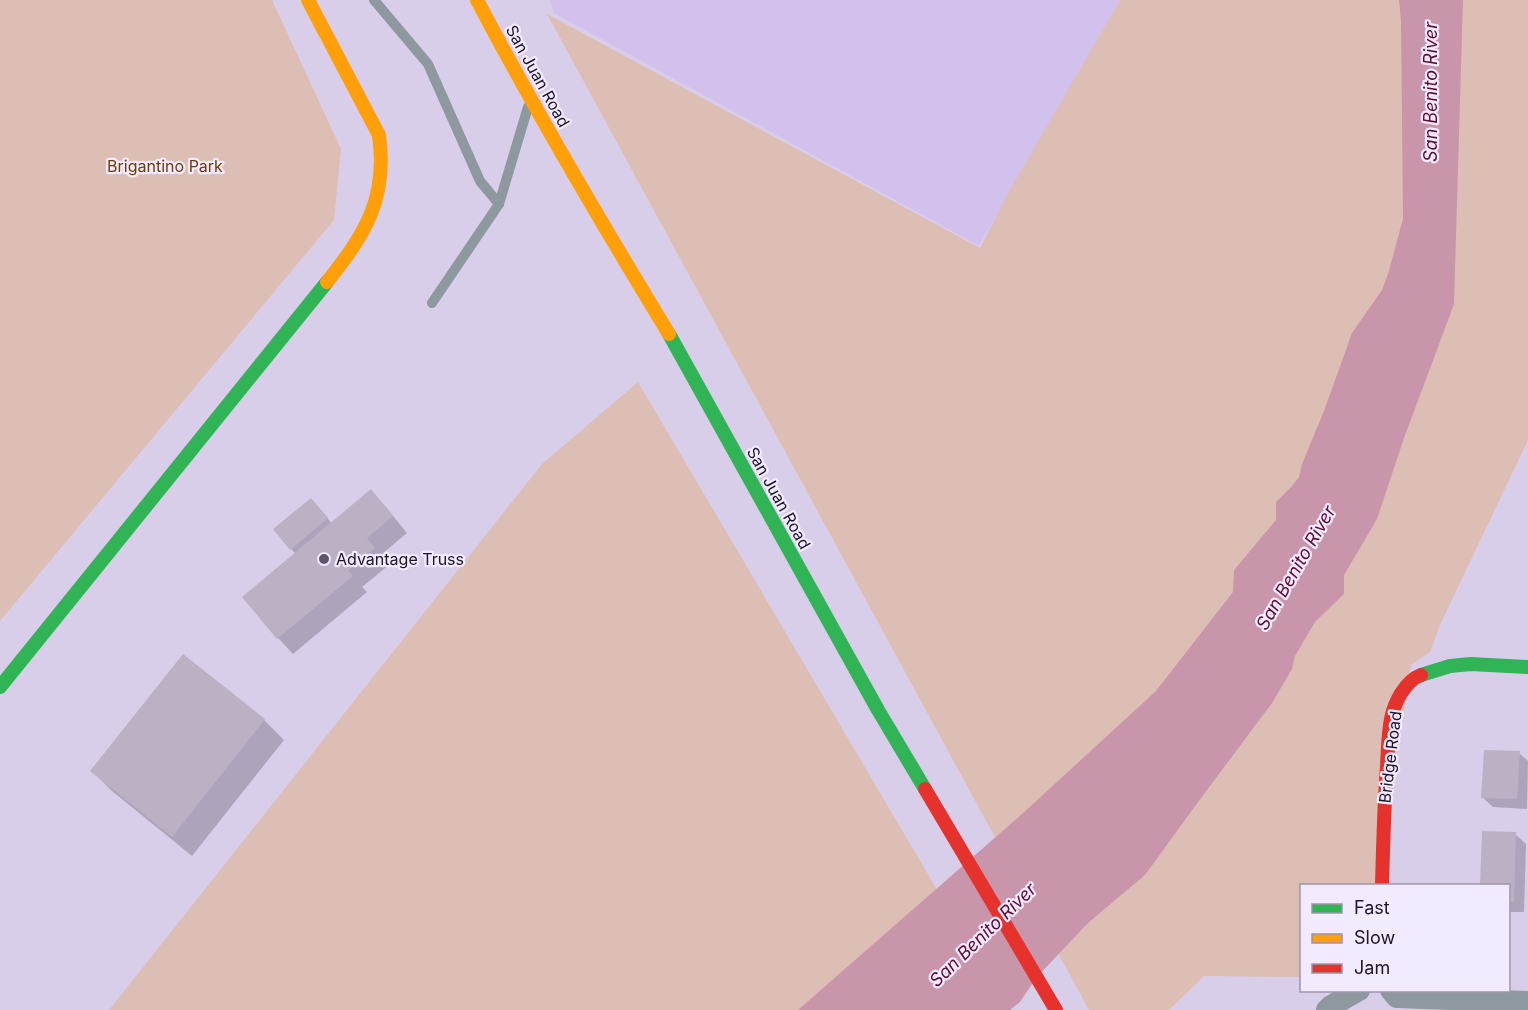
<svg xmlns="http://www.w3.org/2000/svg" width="1528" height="1010" font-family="Inter,sans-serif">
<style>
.built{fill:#d2c1ed}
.green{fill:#ddbeb4}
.water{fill:#c895aa}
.shadow{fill:#0003}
.building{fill:#bcb0c5}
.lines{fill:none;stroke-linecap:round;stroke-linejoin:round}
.lane{stroke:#8d999f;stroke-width:10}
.street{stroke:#8d999f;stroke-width:22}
.fast{stroke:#30b455;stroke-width:14}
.slow{stroke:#ff9f0a;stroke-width:14}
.jam{stroke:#e5322d;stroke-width:14}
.poi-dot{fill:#5f566b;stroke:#f2eaff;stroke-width:2}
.labels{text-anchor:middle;stroke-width:4.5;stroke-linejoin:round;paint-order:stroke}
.street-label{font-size:16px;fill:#1d1627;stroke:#f2eaff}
.park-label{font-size:16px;fill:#6d3c00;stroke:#f2eaff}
.poi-label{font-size:16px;fill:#1d1627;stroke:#f2eaff;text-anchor:start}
.water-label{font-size:18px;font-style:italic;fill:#600c2f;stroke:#f2eaff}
</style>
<rect width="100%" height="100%" fill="#d9ceea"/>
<path class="built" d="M550,0h570l-141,246 -425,-233z"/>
<g class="green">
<path d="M0,0h272l69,149 -7,71 -334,401z"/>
<path d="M1120,0h408v440l-88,185 -10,27 -19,13 -34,220 -75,1 -1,91 -97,-1 -35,34h-80l-542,-996 433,234 28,-55z"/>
<path d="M638,382l370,628h-899l433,-546z"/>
</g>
<path class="water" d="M1399,0h64l-9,304 -50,134 -27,81 -33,56v19l-29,28 -20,34 -3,13 -20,34 -74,99 -53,73 -57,48 -52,55 -16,24 -10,8h-212l223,-195 135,-124 77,-99 1,-22 42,-50v-18l16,-16 7,-9 3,-13 22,-53 28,-78 30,-43 6,-16 15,-55 -2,-198z"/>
<g class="shadow">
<path d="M371,492l15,15 21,26 -25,21 8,10 -28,23 5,5 -74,62 -15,-16 18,-84 -5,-5 30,-39 11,14z"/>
<path d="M184,656l80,64 20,20 -92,116 -80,-65 -20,-20z"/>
<path d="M1519,753l9,8 -1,48 -34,-2 -11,-10z"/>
<path d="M1515,834l11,10 -2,68h-16v-26z"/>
</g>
<g class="building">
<path d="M371,489l22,27 -26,22 8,10 -27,22 5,6 -76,63 -35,-42z"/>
<path d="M311,498l17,20 -38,32 -17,-21z"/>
<path d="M183,654l82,65 -93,118 -82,-66z"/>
<path d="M1484,750l36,1 -3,48 -36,-1z"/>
<path d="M1482,831l34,1 -2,70h-6v-16h-28z"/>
</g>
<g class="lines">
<g class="lane">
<path d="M374,0l54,64 52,117 19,23"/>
<path d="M432,303l67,-99 29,-97"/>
</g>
<g class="street">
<path d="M1391,990l6,7 131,5"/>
<path d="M1327,1010l4,-4 28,-16"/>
</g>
<g class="fast">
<path d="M669,334l209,376 47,79"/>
<path d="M1421,675l29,-9 21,-2 57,3"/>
<path d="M0,687l327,-405"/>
</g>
<g class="slow">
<path d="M308,0l71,135c9,64 -14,99 -52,147"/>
<path d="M477,0c60,114 125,224 192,334"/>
</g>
<g class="jam">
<path d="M925,789l131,221"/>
<path d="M1382,886c1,-40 2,-80 5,-120 1,-16 1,-32 4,-47 3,-16 14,-38 30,-44"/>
</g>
</g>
<circle class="poi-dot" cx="324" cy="559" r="6"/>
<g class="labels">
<g class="street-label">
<text transform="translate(538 76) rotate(61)" y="6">San Juan Road</text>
<text transform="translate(779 498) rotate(61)" y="6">San Juan Road</text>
<text transform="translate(1390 757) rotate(-83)" y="6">Bridge Road</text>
</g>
<g class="park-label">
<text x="165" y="172">Brigantino Park</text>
</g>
<g class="poi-label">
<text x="336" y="565">Advantage Truss</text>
</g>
<g class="water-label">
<text transform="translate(1431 92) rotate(-90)" y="6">San Benito River</text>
<text transform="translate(1296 568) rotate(-60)" y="6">San Benito River</text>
<text transform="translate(983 935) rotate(-44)" y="6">San Benito River</text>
</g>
</g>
<rect x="1300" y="884" width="210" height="108" fill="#f2eaff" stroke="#9d95a9" stroke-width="1.5"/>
<rect x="1312" y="904" width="30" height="9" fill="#30b455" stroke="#9d95a9" stroke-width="1.5"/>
<text x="1354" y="914" font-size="18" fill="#1d1627">Fast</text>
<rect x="1312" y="934" width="30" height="9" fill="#ff9f0a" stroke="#9d95a9" stroke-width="1.5"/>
<text x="1354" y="944" font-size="18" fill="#1d1627">Slow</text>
<rect x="1312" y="964" width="30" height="9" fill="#e5322d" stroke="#9d95a9" stroke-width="1.5"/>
<text x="1354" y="974" font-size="18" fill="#1d1627">Jam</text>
</svg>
